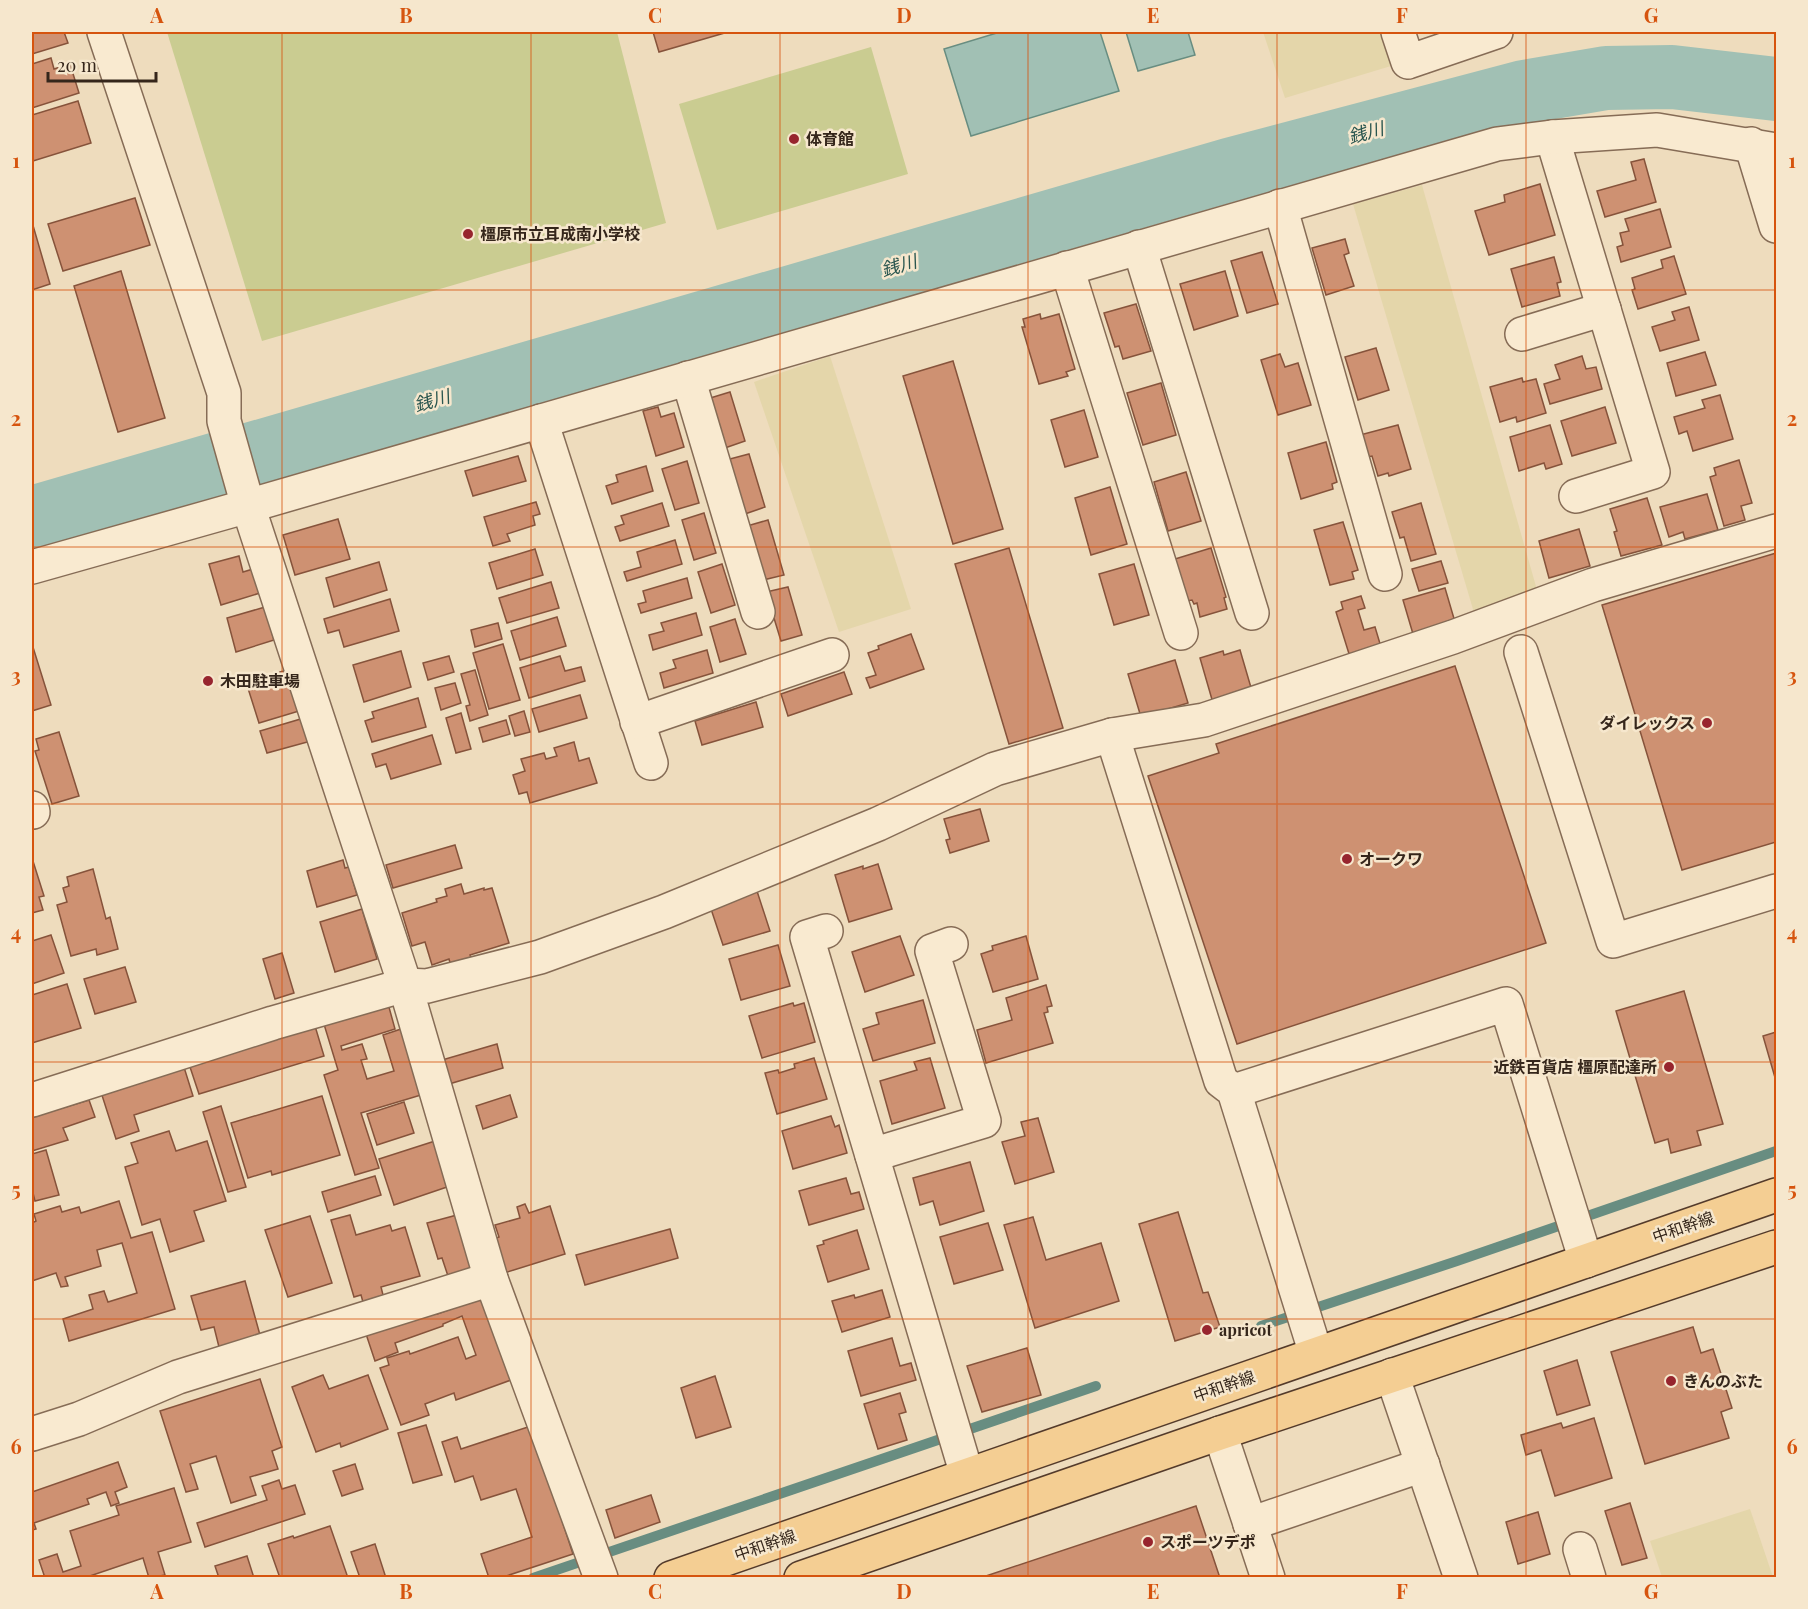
<svg xmlns="http://www.w3.org/2000/svg" width="1808" height="1609" font-family="'Playfair Display','Noto Sans JP',serif">
<style>
.farmland{fill:#e4d6aa}
.green{fill:#cacc91}
.water{fill:#a1c0b4;stroke:#688d81;stroke-width:1.5}
.lines{fill:none;stroke-linecap:round;stroke-linejoin:round}
.stream{stroke:#688d81;stroke-width:10}
.river{stroke:#a1c0b4;stroke-width:64}
.building{fill:#ce9172;stroke:#86533b;stroke-width:1.5}
.minor-casing{stroke:#866c56;stroke-width:36}
.major-casing{stroke:#543b2b;stroke-width:36}
.minor{stroke:#f9ead0;stroke-width:33}
.major{stroke:#f4ce93;stroke-width:33}
.grid{fill:none;stroke:#d6540e;stroke-width:1.5;stroke-opacity:0.55}
.poi-dot{fill:#97252e;stroke:#f6e7cd;stroke-width:2}
.labels{text-anchor:middle;stroke-width:5;stroke-linejoin:round;paint-order:stroke}
.poi-label{font-size:16px;font-weight:bold;fill:#35261b;stroke:#f6e7cd;text-anchor:start}
.street-label{font-size:16px;fill:#35261b;stroke:#f6e7cd}
.water-label{font-size:18px;font-style:italic;fill:#2a564f;stroke:#f6e7cd}
.neatline{fill:none;stroke:#d6540e;stroke-width:2}
.grid-label{font-size:20px;text-anchor:middle;font-weight:bold;fill:#d6540e}
</style>
<rect width="100%" height="100%" fill="#eedcbd"/>
<g class="farmland">
<path d="M1263,32h117l11,34 -106,32z"/>
<path d="M1422,185l117,412 -64,19 -122,-412z"/>
<path d="M830,356l81,253 -72,23 -85,-250z"/>
<path d="M1750,1509l23,68h-111l-12,-36z"/>
</g>
<g class="green">
<path d="M167,32h450l49,191 -404,118z"/>
<path d="M871,47l37,127 -191,56 -38,-126z"/>
</g>
<g class="water">
<path d="M1000,32h100l19,59 -148,45 -27,-87z"/>
<path d="M1126,32h62l7,23 -57,16z"/>
</g>
<g class="lines">
<g class="stream">
<path d="M1261,1326l196,-65 319,-110"/>
<path d="M533,1578l563,-192"/>
</g>
<path class="river" d="M32,518l1197,-348 295,-78 82,-14 66,-1 104,12"/>
</g>
<g class="building">
<path d="M32,32h32l4,11 -36,11z"/>
<path d="M653,32h75l-69,20z"/>
<path d="M51,58l3,11 16,-5 9,29 -47,15v-44z"/>
<path d="M78,101l13,42 -58,18 -1,-46z"/>
<path d="M1644,159l12,43 -51,15 -8,-26 39,-11 -5,-18z"/>
<path d="M1540,184l15,51 -66,20 -14,-44 30,-9 -1,-7z"/>
<path d="M135,198l15,47 -87,26 -15,-47z"/>
<path d="M1660,209l11,38 -50,15 -4,-15 6,-2 -3,-12 9,-2 -4,-12z"/>
<path d="M32,222l18,62 -18,6z"/>
<path d="M1345,239l4,14 -5,2 10,31 -28,9 -14,-47z"/>
<path d="M1262,252l16,52 -31,9 -16,-52z"/>
<path d="M1674,256l12,38 -48,15 -6,-19 3,-1 -3,-11 31,-10 -2,-8z"/>
<path d="M1554,257l7,25 -4,1 3,13 -38,11 -11,-38z"/>
<path d="M121,271l44,147 -47,14 -44,-146z"/>
<path d="M1225,271l13,45 -44,14 -14,-46z"/>
<path d="M1136,304l15,47 -28,8 -4,-13 -4,1 -11,-34z"/>
<path d="M1689,307l10,33 -39,11 -8,-24 23,-7 -3,-8z"/>
<path d="M1040,314l1,5 18,-5 16,55 -9,3 2,4 -29,8 -17,-57h3l-2,-8z"/>
<path d="M1376,348l13,42 -31,10 -13,-43z"/>
<path d="M1705,352l11,33 -40,11 -9,-33z"/>
<path d="M1280,354l5,13 13,-4 13,42 -33,10 -17,-55z"/>
<path d="M1582,356l4,13 10,-2 6,22 -52,15 -6,-20 16,-5 -5,-14z"/>
<path d="M953,361l50,168 -50,15 -50,-168z"/>
<path d="M1522,378l1,4 13,-3 10,34 -29,9 -1,-5 -16,5 -10,-35z"/>
<path d="M1161,383l15,52 -33,10 -16,-52z"/>
<path d="M730,392l15,49 -23,8 -15,-50z"/>
<path d="M1720,395l13,44 -40,12 -6,-20 -8,3 -5,-17 31,-9 -3,-8z"/>
<path d="M658,407l3,10 13,-4 10,34 -28,9 -13,-45z"/>
<path d="M1605,407l11,36 -44,13 -11,-35z"/>
<path d="M1084,410l14,47 -33,10 -14,-47z"/>
<path d="M1398,425l13,44 -22,7 -1,-3 -10,3 -6,-20 -5,1 -7,-22z"/>
<path d="M1550,425l12,39 -16,5 -2,-6 -25,8 -9,-34z"/>
<path d="M1326,442l11,40 -5,2 1,5 -32,10 -13,-46z"/>
<path d="M749,454l16,53 -23,8 -16,-55z"/>
<path d="M518,456l8,25 -53,15 -8,-25z"/>
<path d="M1739,460l13,43 -11,3 4,14 -21,6 -14,-49 6,-2 -2,-7z"/>
<path d="M687,461l12,42 -24,7 -13,-41z"/>
<path d="M646,466l7,25 -41,13 -6,-18 12,-4 -2,-7z"/>
<path d="M1186,472l15,49 -33,10 -14,-49z"/>
<path d="M1110,487l17,57 -36,11 -16,-57z"/>
<path d="M1707,494l11,36 -33,9 -2,-7 -14,5 -9,-30z"/>
<path d="M1647,498l15,47 -41,11 -7,-24 3,-1 -7,-22z"/>
<path d="M536,502l4,12 -7,2 2,9 -28,9 3,7 -17,5 -9,-29z"/>
<path d="M662,503l7,23 -49,15 -5,-14 9,-3 -3,-8z"/>
<path d="M1421,503l15,51 -25,7 -7,-24 -4,1 -8,-26z"/>
<path d="M704,513l12,40 -22,7 -12,-40z"/>
<path d="M338,519l12,40 -55,16 -12,-40z"/>
<path d="M768,520l16,55 -21,5 -16,-54z"/>
<path d="M1343,522l15,48 -6,2 2,7 -24,6 -16,-55z"/>
<path d="M1579,529l11,37 -41,12 -10,-37z"/>
<path d="M675,540l7,24 -55,17 -3,-9 17,-5 -4,-15z"/>
<path d="M1009,548l54,180 -54,16 -54,-180z"/>
<path d="M1211,548l15,49 -2,1 3,11 -27,8 -3,-14 -3,1 -2,-4 -5,1 -12,-42z"/>
<path d="M535,549l8,26 -46,14 -8,-26z"/>
<path d="M1776,553v289l-94,28 -80,-265z"/>
<path d="M239,556l4,16 10,-3 7,24 -39,12 -12,-41z"/>
<path d="M1441,561l7,22 -29,8 -7,-22z"/>
<path d="M379,562l8,28 -53,17 -8,-29z"/>
<path d="M722,564l13,41 -24,8 -13,-41z"/>
<path d="M1134,564l15,51 -35,10 -15,-51z"/>
<path d="M687,578l5,20 -51,15 -3,-9 8,-2 -3,-11z"/>
<path d="M551,582l8,26 -52,15 -8,-25z"/>
<path d="M788,587l14,48 -21,6 -15,-49z"/>
<path d="M1445,588l10,34 -42,12 -10,-34z"/>
<path d="M1361,596l4,12 -7,2 6,20 11,-3 6,20 -31,10 -14,-45 7,-3 -2,-7z"/>
<path d="M390,599l9,32 -55,16 -5,-17 -11,3 -4,-14z"/>
<path d="M265,607l9,33 -38,12 -9,-34z"/>
<path d="M696,613l6,22 -49,15 -4,-15 15,-4 -3,-8z"/>
<path d="M557,617l9,29 -46,14 -9,-29z"/>
<path d="M735,619l11,35 -26,8 -10,-35z"/>
<path d="M498,623l4,16 -27,8 -4,-17z"/>
<path d="M911,634l13,35 -54,19 -4,-10 10,-3 -8,-22 11,-4 -1,-3z"/>
<path d="M32,644l19,61 -19,6z"/>
<path d="M503,644l17,56 -31,9 -16,-56z"/>
<path d="M707,650l6,23 -49,15 -4,-15 16,-5 -3,-8z"/>
<path d="M1240,650l12,41 -39,12 -13,-45 23,-7 1,4z"/>
<path d="M401,651l10,36 -47,15 -11,-37z"/>
<path d="M449,656l5,16 -26,8 -5,-17z"/>
<path d="M560,656l5,15 16,-4 4,14 -56,17 -9,-30z"/>
<path d="M1175,660l13,43 -47,14 -13,-43z"/>
<path d="M1455,666l91,277 -309,101 -89,-268 71,-23 -3,-9z"/>
<path d="M287,670l12,41 -40,12 -13,-41z"/>
<path d="M475,670l13,45 -18,6 -4,-15 4,-1 -9,-31z"/>
<path d="M844,672l8,22 -64,22 -7,-22z"/>
<path d="M455,683l6,20 -20,7 -6,-22z"/>
<path d="M580,695l7,23 -48,14 -7,-23z"/>
<path d="M418,698l8,29 -54,15 -7,-21 9,-3 -2,-6z"/>
<path d="M756,702l7,25 -61,18 -7,-24z"/>
<path d="M524,711l6,21 -15,4 -6,-20z"/>
<path d="M461,713l10,36 -15,4 -10,-35z"/>
<path d="M304,718l7,23 -44,12 -7,-22z"/>
<path d="M506,720l4,14 -27,8 -4,-14z"/>
<path d="M59,732l20,64 -27,8 -17,-53 4,-1 -3,-11z"/>
<path d="M432,735l9,29 -50,15 -5,-15 -10,3 -4,-13z"/>
<path d="M574,742l5,19 10,-3 8,25 -67,20 -3,-11 -8,2 -6,-19 12,-4 -4,-12 23,-6 2,6 11,-3 -3,-8z"/>
<path d="M980,809l9,32 -39,12 -4,-13 4,-1 -6,-20z"/>
<path d="M455,845l7,23 -69,20 -7,-23z"/>
<path d="M32,858l12,38 -5,1 4,13 -11,3z"/>
<path d="M343,860l2,8 4,-1 8,28 -40,12 -10,-36z"/>
<path d="M878,864l14,45 -43,13 -14,-47 28,-9v3z"/>
<path d="M93,869l13,50 4,-2 8,32 -21,6 -1,-6 -25,7 -14,-51 10,-3 -4,-14 6,-2 -2,-9z"/>
<path d="M461,884l3,10 20,-6v2l8,-2 17,55 -39,12 2,5 -21,6 -2,-7 -17,6 -7,-23 -13,4 -10,-33 35,-11 -1,-3 11,-3 -2,-7z"/>
<path d="M756,888l14,43 -47,14 -14,-42z"/>
<path d="M362,909l15,50 -42,13 -15,-50z"/>
<path d="M51,935l13,38 -32,11v-43z"/>
<path d="M900,936l14,39 -49,17 -13,-40z"/>
<path d="M1026,936l12,43 -45,13 -12,-38 12,-4 -1,-4z"/>
<path d="M778,945l12,41 -49,14 -12,-41z"/>
<path d="M282,953l12,40 -19,6 -12,-40z"/>
<path d="M125,967l11,35 -41,12 -11,-35z"/>
<path d="M67,984l14,44 -49,15v-48z"/>
<path d="M1046,985l6,21 -5,1 1,5 -4,1 9,30 -67,20 -9,-33 35,-10 -6,-22z"/>
<path d="M1684,991l39,133 -26,7 4,14 -30,8 -3,-14 -13,4 -39,-132z"/>
<path d="M387,1000l8,29 -54,17 1,4 20,-6 5,15 -6,1 6,19 27,-8 -11,-36 18,-6 20,66 -60,18 18,55 -24,7 -31,-100 14,-5 -15,-49z"/>
<path d="M923,1000l12,43 -62,18 -10,-32 16,-5 -3,-11z"/>
<path d="M793,1003l1,3 10,-3 11,39 -53,16 -13,-42z"/>
<path d="M315,1026l9,30 -125,38 -10,-30z"/>
<path d="M1776,1032v49l-13,-45z"/>
<path d="M497,1044l6,24 -54,16 -7,-24z"/>
<path d="M814,1058l13,41 -50,15 -12,-41 13,-3 1,3 16,-5 -1,-4z"/>
<path d="M930,1058l15,50 -53,16 -12,-43 37,-11 -3,-8z"/>
<path d="M183,1064l10,32 -59,19 5,16 -23,8 -16,-50z"/>
<path d="M510,1095l7,22 -34,12 -7,-23z"/>
<path d="M322,1096l18,59 -68,20 -1,-4 -23,7 -17,-55z"/>
<path d="M89,1100l6,17 -32,11 5,12 -36,11v-34z"/>
<path d="M404,1102l10,31 -37,12 -10,-31z"/>
<path d="M221,1106l25,81 -18,5 -25,-80z"/>
<path d="M831,1116l4,11 4,-2 8,28 -54,16 -11,-38z"/>
<path d="M1038,1118l16,54 -39,12 -13,-42 23,-6 -4,-14z"/>
<path d="M169,1131l7,20 31,-10 19,60 -32,10 10,30 -34,11 -10,-33 -18,6 -17,-58 13,-4 -7,-20z"/>
<path d="M435,1141l15,45 -56,19 -15,-46z"/>
<path d="M46,1150l13,45 -24,6 -3,-12v-35z"/>
<path d="M970,1162l14,49 -44,14 -7,-24 -13,4 -7,-27z"/>
<path d="M375,1176l6,19 -53,17 -6,-20z"/>
<path d="M846,1178l5,16 8,-2 5,17 -55,16 -10,-34z"/>
<path d="M119,1201l12,37 21,-6 23,77 -106,32 -6,-22 30,-10 -4,-14 15,-4 4,11 29,-9 -15,-50 -25,7 4,16 -36,11 3,9 -7,1 -5,-14 -24,8v-58l4,-2 -2,-7 26,-8 2,6 17,-5 2,6z"/>
<path d="M525,1204l4,9 21,-7 15,48 -64,20 -10,-34 8,-3 -4,-12 25,-7 -3,-11z"/>
<path d="M1178,1212l25,81 5,-1 12,35 -45,14 -36,-117z"/>
<path d="M350,1215l6,20 34,-10 2,6 13,-4 15,49 -39,11 4,16 -20,6 -4,-14 -7,2 -23,-77z"/>
<path d="M457,1215l17,59 -24,8 -8,-24 -4,1 -11,-36z"/>
<path d="M310,1216l22,67 -44,14 -23,-67z"/>
<path d="M1033,1217l13,43 55,-17 18,58 -84,27 -31,-103z"/>
<path d="M988,1223l15,47 -49,14 -14,-47z"/>
<path d="M670,1229l8,29 -93,27 -9,-30z"/>
<path d="M857,1230l12,39 -41,13 -11,-36 7,-2 -1,-3z"/>
<path d="M245,1281l15,54 -41,12 -5,-20 -13,3 -10,-34z"/>
<path d="M882,1290l8,27 -48,15 -10,-31 22,-6 1,3z"/>
<path d="M482,1298l29,82 -55,20 -2,-7 -29,11 4,11 -28,10 -21,-57 9,-3 -2,-7 22,-7 1,3 48,-17 8,22 10,-4 -14,-39 -19,8v2l-48,17 3,9 -23,9 -9,-27 69,-25 2,5z"/>
<path d="M1693,1327l8,26 12,-4 19,59 -11,4 8,26 -84,26 -34,-112z"/>
<path d="M892,1338l8,28 11,-3 5,17 -55,16 -13,-45z"/>
<path d="M1027,1348l14,47 -59,17 -15,-46z"/>
<path d="M1577,1360l13,45 -33,10 -13,-44z"/>
<path d="M323,1375l6,14 39,-14 20,54 -47,18 -1,-4 -24,9 -24,-65z"/>
<path d="M715,1376l16,51 -35,11 -15,-50z"/>
<path d="M260,1379l22,68 -10,4 6,18 -28,8 6,18 -25,8 -15,-47 -26,8 8,25 -12,3 -26,-81z"/>
<path d="M900,1393l6,19 -7,2 8,26 -29,9 -14,-45z"/>
<path d="M1594,1418l18,60 -57,18 -14,-46 -15,5 -5,-20 40,-12 2,5z"/>
<path d="M426,1425l16,50 -29,8 -15,-50z"/>
<path d="M531,1426l42,128 -73,24h-11l-8,-24 51,-17 -16,-48 -35,11 -8,-24 -18,6 -13,-40 15,-5 4,12z"/>
<path d="M118,1462l9,25 -12,5 4,11 -8,3 -5,-14 -19,7 2,5 -55,19 2,6 -4,1v-38z"/>
<path d="M355,1464l8,25 -21,7 -9,-25z"/>
<path d="M279,1480l3,9 13,-4 10,29 -100,33 -8,-24 70,-23 -5,-14z"/>
<path d="M174,1488l17,54 -33,10 7,23 -16,3 -6,-20 -59,20h-39l-6,-18 18,-6 6,18 18,-6 -11,-35 49,-16 -3,-9z"/>
<path d="M651,1495l9,27 -45,16 -9,-28z"/>
<path d="M1630,1503l17,55 -25,7 -17,-54z"/>
<path d="M1196,1506l24,72h-240z"/>
<path d="M1538,1512l12,42 -32,10 -12,-42z"/>
<path d="M330,1526l18,52h-68l-12,-34 25,-8 1,2z"/>
<path d="M375,1544l11,34h-26l-9,-26z"/>
<path d="M247,1556l7,22h-35l-4,-12z"/>
</g>
<g class="lines">
<g class="minor-casing">
<g id="minor">
<path d="M104,32l120,361v28l24,85 157,479 86,294 110,299"/>
<path d="M1398,32l10,30 88,-30"/>
<path d="M1552,137l101,335 -77,24"/>
<path d="M1751,144l25,82"/>
<path d="M1280,206l105,368"/>
<path d="M1139,247l113,366"/>
<path d="M1067,268l114,365"/>
<path d="M1522,334l82,-25"/>
<path d="M688,378l70,234"/>
<path d="M541,421l110,342"/>
<path d="M32,567l216,-61 1249,-362 55,-7 105,-7 119,20"/>
<path d="M1521,652l92,289 163,-50"/>
<path d="M637,722l195,-67"/>
<path d="M1112,735l109,346 13,10 82,263"/>
<path d="M32,808l1,4"/>
<path d="M826,931l-19,6 160,538"/>
<path d="M1234,1091l272,-87 80,257"/>
<path d="M32,1100l241,-77 132,-38 22,1 113,-29 124,-45 214,-88 117,-55 117,-34 92,-15 249,-83 140,-52 183,-54"/>
<path d="M872,1155l112,-34 -52,-170 19,-7"/>
<path d="M1392,1375l69,203"/>
<path d="M1220,1433l48,145"/>
<path d="M32,1434l47,-15 99,-42 313,-98"/>
<path d="M1250,1524l173,-59"/>
<path d="M1580,1549l9,29"/>
</g>
</g>
<g class="major-casing">
<g id="major">
<path d="M671,1578l1105,-383"/>
<path d="M801,1578l419,-145 556,-186"/>
</g>
</g>
<use href="#minor" class="minor"/>
<use href="#major" class="major"/>
</g>
<path class="grid" d="M282,32v1546M531,32v1546M780,32v1546M1028,32v1546M1277,32v1546M1526,32v1546M32,290h1744M32,547h1744M32,804h1744M32,1062h1744M32,1319h1744"/>
<g class="poi-dot">
<circle cx="794" cy="139" r="6"/>
<circle cx="468" cy="234" r="6"/>
<circle cx="208" cy="681" r="6"/>
<circle cx="1707" cy="723" r="6"/>
<circle cx="1347" cy="859" r="6"/>
<circle cx="1669" cy="1067" r="6"/>
<circle cx="1207" cy="1330" r="6"/>
<circle cx="1671" cy="1381" r="6"/>
<circle cx="1148" cy="1542" r="6"/>
</g>
<g class="labels">
<g class="poi-label">
<text x="806" y="145">体育館</text>
<text x="480" y="240">橿原市立耳成南小学校</text>
<text x="220" y="687">木田駐車場</text>
<text x="1695" y="729" text-anchor="end">ダイレックス</text>
<text x="1359" y="865">オークワ</text>
<text x="1657" y="1073" text-anchor="end">近鉄百貨店 橿原配達所</text>
<text x="1219" y="1336">apricot</text>
<text x="1683" y="1387">きんのぶた</text>
<text x="1160" y="1548">スポーツデポ</text>
</g>
<g class="street-label">
<text transform="translate(1683 1227) rotate(-19)" y="6">中和幹線</text>
<text transform="translate(1224 1386) rotate(-19)" y="6">中和幹線</text>
<text transform="translate(765 1545) rotate(-19)" y="6">中和幹線</text>
</g>
<g class="water-label">
<text transform="translate(1366 133) rotate(-15)" y="6">銭川</text>
<text transform="translate(899 266) rotate(-16)" y="6">銭川</text>
<text transform="translate(432 401) rotate(-16)" y="6">銭川</text>
</g>
</g>
<rect width="1808" height="1609" fill="none" stroke="#f6e7cd" stroke-width="66"/>
<path d="M48 72v9h108v-9" fill="none" stroke="#35261b" stroke-width="3"/>
<text x="57" y="72" font-size="18" fill="#35261b" stroke="#f6e7cd" stroke-width="4.5" paint-order="stroke">20 m</text>
<rect x="33" y="33" width="1742" height="1543" class="neatline"/>
<g class="grid-label">
<text x="157" y="23">A</text>
<text x="406" y="23">B</text>
<text x="655" y="23">C</text>
<text x="904" y="23">D</text>
<text x="1153" y="23">E</text>
<text x="1402" y="23">F</text>
<text x="1651" y="23">G</text>
<text x="16" y="168">1</text>
<text x="1792" y="168">1</text>
<text x="16" y="426">2</text>
<text x="1792" y="426">2</text>
<text x="16" y="683">3</text>
<text x="1792" y="683">3</text>
<text x="16" y="940">4</text>
<text x="1792" y="940">4</text>
<text x="16" y="1197">5</text>
<text x="1792" y="1197">5</text>
<text x="16" y="1454">6</text>
<text x="1792" y="1454">6</text>
<text x="157" y="1599">A</text>
<text x="406" y="1599">B</text>
<text x="655" y="1599">C</text>
<text x="904" y="1599">D</text>
<text x="1153" y="1599">E</text>
<text x="1402" y="1599">F</text>
<text x="1651" y="1599">G</text>
</g>
</svg>
